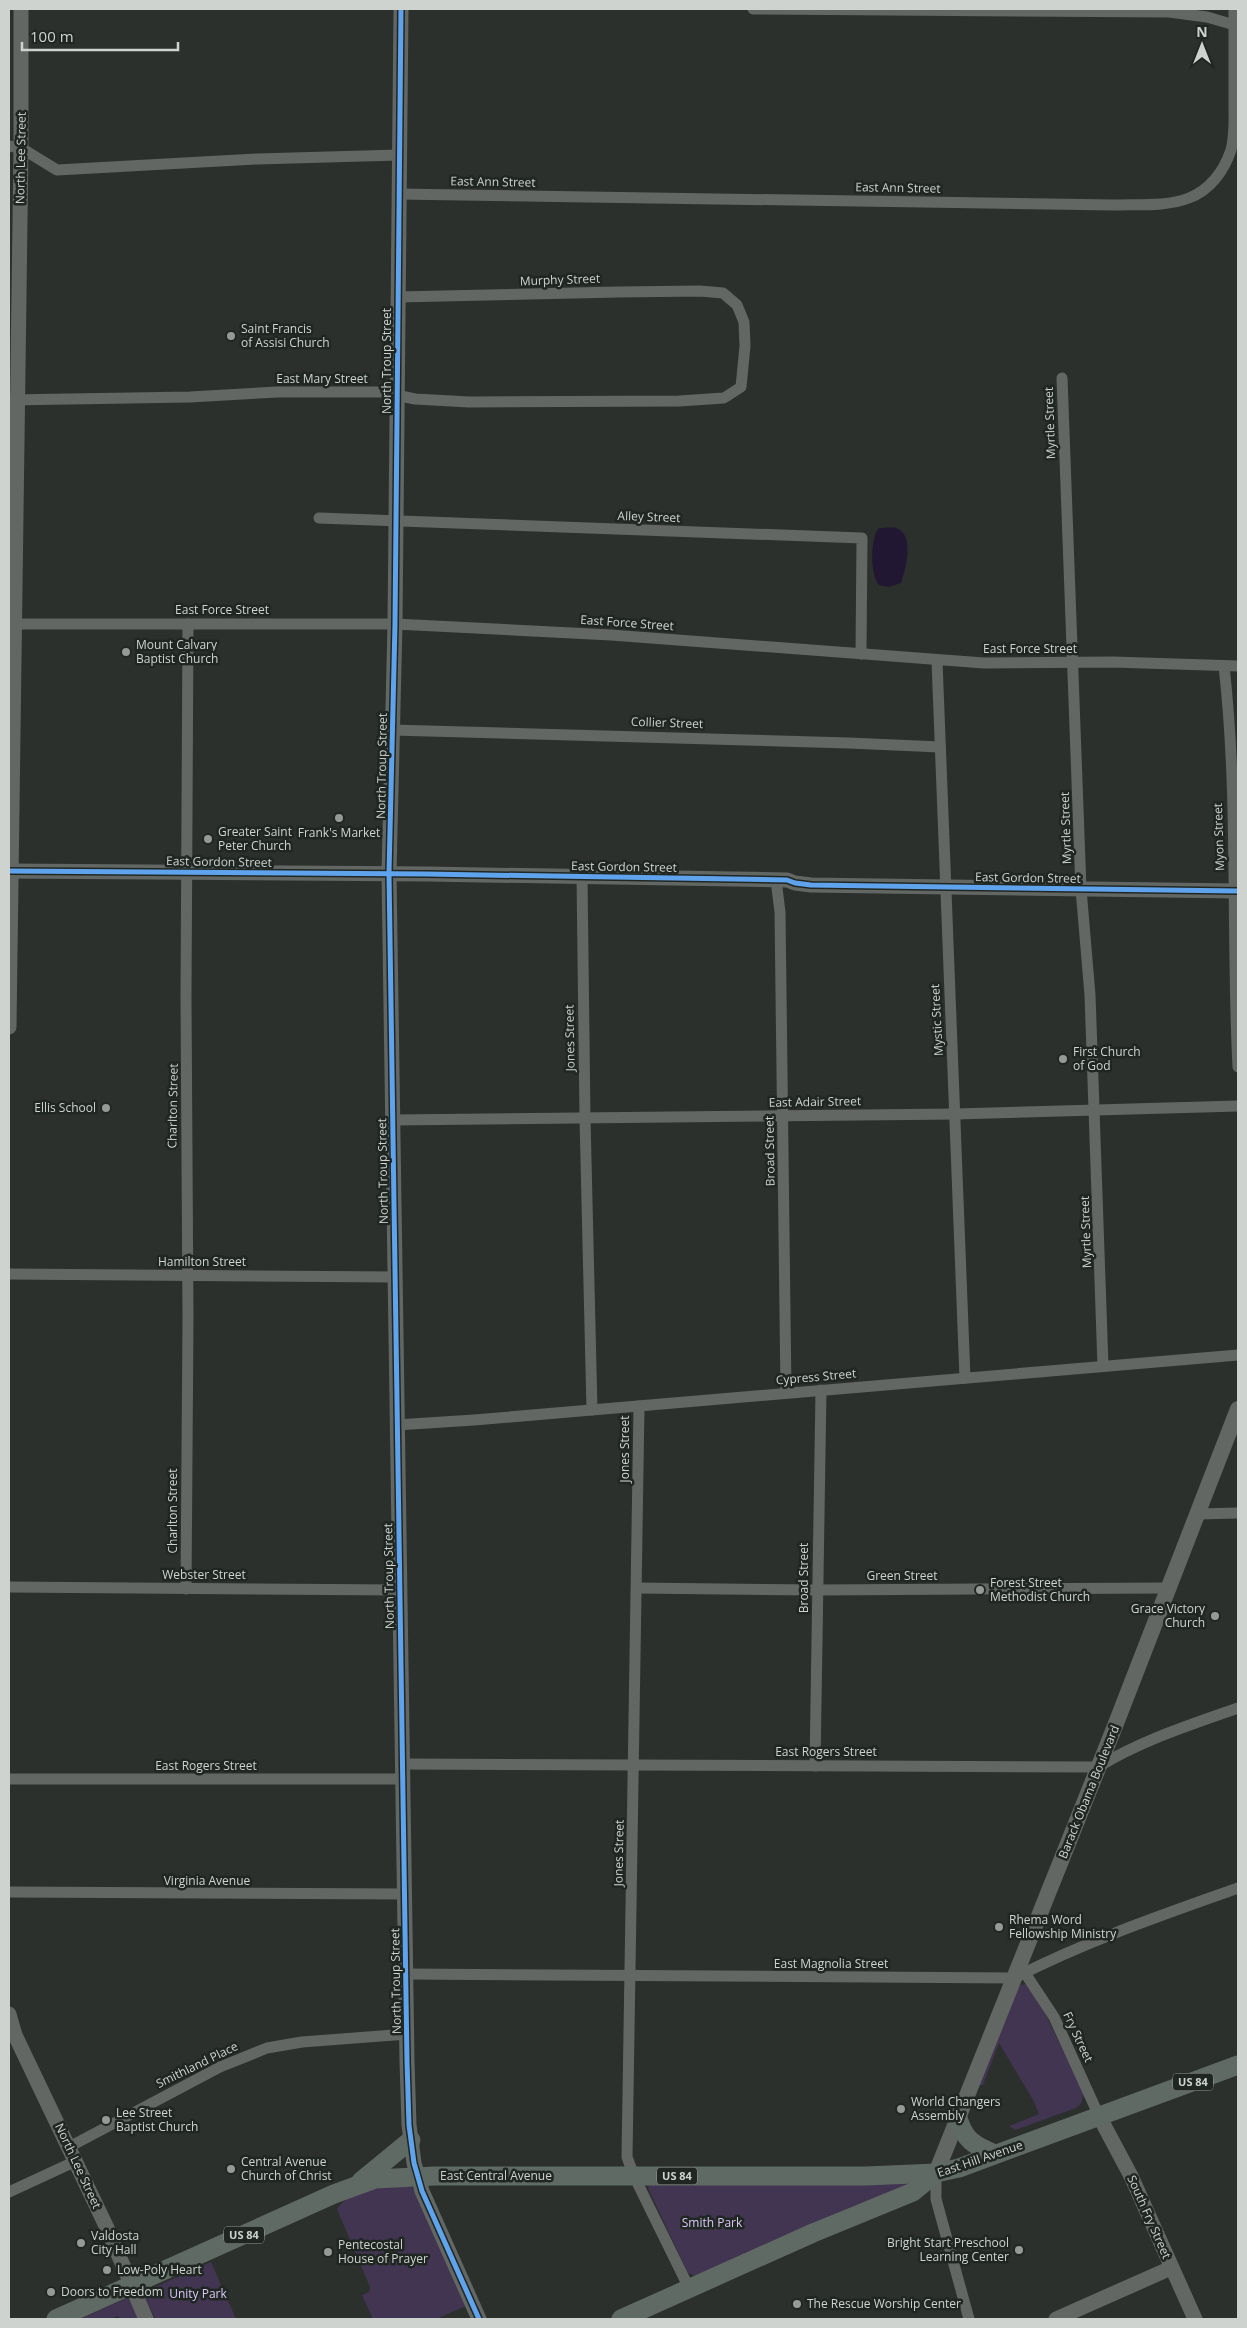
<svg xmlns="http://www.w3.org/2000/svg" width="1247" height="2328" font-family="'Open Sans',sans-serif">
<style>
.green{fill:#413551}
.water{fill:#221732}
.lines{fill:none;stroke-linecap:round;stroke-linejoin:round}
.minor{stroke:#636764;stroke-width:11}
.tertiary{stroke:#636764;stroke-width:15}
.secondary{stroke:#636764;stroke-width:16}
.trunk{stroke:#606a64;stroke-width:19}
.cycleway-casing{stroke:#202722;stroke-width:8}
.cycleway{stroke:#60a3ed;stroke-width:5}
.poi-dot{fill:#959a97;stroke:#202722;stroke-width:2}
.labels{text-anchor:middle;stroke-width:5;stroke-linejoin:round;paint-order:stroke}
.shield{fill:#202722;stroke:#9a9f9c;stroke-width:1}
.shield-label{font-size:11px;font-weight:bold;fill:#ced3d0}
.street-label{font-size:12px;fill:#ced3d0;stroke:#202722}
.poi-label{font-size:12px;fill:#ced3d0;stroke:#202722;text-anchor:start}
.park-label{font-size:12px;fill:#dbc8fa;stroke:#202722}
</style>
<rect width="100%" height="100%" fill="#2b302d"/>
<g class="green">
<path d="M1027,1984l8,8 48,100c0,8 -1,12 -7,16l-61,22 -6,-4 30,-12 -6,-14 -34,-57 -16,42h-5l41,-100z"/>
<path d="M914,2183l-68,26 -151,67 -7,-3 -40,-85 1,-3z"/>
<path d="M408,2184l8,8 50,114 -30,13h-63l-11,-24 7,-3 1,-5 -33,-78c14,-21 48,-24 71,-25z"/>
<path d="M211,2262l25,57h-81l-11,-24 2,-4z"/>
<path d="M127,2298l3,1 9,20h-19l-2,-3 -7,3h-31z"/>
</g>
<path class="water" d="M879,528c5,0 12,-1 17,0 19,6 10,41 5,55l-12,4 -10,-2c-9,-10 -9,-48 0,-57z"/>
<g class="lines">
<g class="minor">
<path d="M753,9l416,3 38,5 31,9"/>
<path d="M9,146l12,2 36,22 200,-11 142,-4"/>
<path d="M398,194l715,11c24,-1 53,2 76,-7 21,-8 35,-27 42,-48 4,-14 3,-31 3,-45 0,-32 0,-64 0,-96"/>
<path d="M1062,378l19,511 9,106 13,371"/>
<path d="M9,400l181,-3 88,-5h103l34,7 54,3 210,-1 45,-3 17,-11 4,-41 -1,-24 -7,-17 -14,-12 -23,-2 -82,1 -220,5"/>
<path d="M319,518l543,20 -1,116"/>
<path d="M14,624h381l216,11 373,28 129,-1 125,4"/>
<path d="M937,661l28,717"/>
<path d="M1224,666c15,133 7,268 14,401"/>
<path d="M392,730l457,13 91,4"/>
<path d="M582,876l3,242 7,292"/>
<path d="M776,880l4,32 6,481"/>
<path d="M392,1120l564,-6 282,-8"/>
<path d="M9,1274l386,3"/>
<path d="M639,1406l-12,751 7,19 55,112"/>
<path d="M396,1425l78,-5 764,-65"/>
<path d="M1198,1514l40,-1"/>
<path d="M9,1587l390,3"/>
<path d="M637,1588l181,2 349,-2"/>
<path d="M186,1589l2,-270 -2,-322 2,-373"/>
<path d="M402,1764l696,3c44,-27 92,-42 140,-59"/>
<path d="M815,1766l6,-376"/>
<path d="M9,1779h394"/>
<path d="M9,1892l395,2"/>
<path d="M1025,1973l29,44 45,99"/>
<path d="M406,1974l608,4c72,-37 148,-63 224,-90"/>
<path d="M69,2147l151,-80 47,-19 35,-6 105,-8"/>
<path d="M936,2173v26l33,120"/>
<path d="M9,2192l67,-31"/>
</g>
<g class="tertiary">
<path d="M401,9l-6,615 -6,249 18,1188 2,64 5,38 8,28 57,128"/>
<path d="M9,871l418,3 360,6 8,3 16,2 427,6"/>
<path d="M9,1027l12,-879v-139"/>
<path d="M9,2014l6,21 92,193 39,91"/>
<path d="M1099,2116l32,60 64,143"/>
<path d="M1056,2319l115,-51"/>
</g>
<path class="secondary" d="M936,2173l179,-447 123,-317"/>
<g class="trunk">
<path d="M958,2118c6,22 17,28 37,36"/>
<path d="M361,2181l50,-41"/>
<path d="M56,2319l278,-125 41,-15 60,-3h431l70,-3"/>
<path d="M621,2319l192,-86 100,-41 23,-19 23,-5 279,-103"/>
</g>
<g class="cycleway-casing">
<g id="cycleway">
<path d="M401,9l-6,615 -6,249 18,1188 2,64 5,38 8,28 57,128"/>
<path d="M9,871l418,3 360,6 8,3 16,2 427,6"/>
</g>
</g>
<use href="#cycleway" class="cycleway"/>
</g>
<g class="poi-dot">
<circle cx="231" cy="336" r="5"/>
<circle cx="126" cy="652" r="5"/>
<circle cx="339" cy="818" r="5"/>
<circle cx="208" cy="839" r="5"/>
<circle cx="1063" cy="1059" r="5"/>
<circle cx="106" cy="1108" r="5"/>
<circle cx="980" cy="1590" r="5"/>
<circle cx="1215" cy="1616" r="5"/>
<circle cx="999" cy="1927" r="5"/>
<circle cx="901" cy="2109" r="5"/>
<circle cx="106" cy="2120" r="5"/>
<circle cx="231" cy="2169" r="5"/>
<circle cx="81" cy="2243" r="5"/>
<circle cx="1019" cy="2250" r="5"/>
<circle cx="328" cy="2252" r="5"/>
<circle cx="107" cy="2270" r="5"/>
<circle cx="51" cy="2292" r="5"/>
<circle cx="797" cy="2304" r="5"/>
</g>
<g class="labels">
<g class="shield">
<rect x="1173" y="2073.5" width="40" height="17" rx="4"/>
<rect x="657" y="2167.5" width="40" height="17" rx="4"/>
<rect x="224" y="2226.5" width="40" height="17" rx="4"/>
</g>
<g class="shield-label">
<text x="1193" y="2086">US 84</text>
<text x="677" y="2180">US 84</text>
<text x="244" y="2239">US 84</text>
</g>
<g class="street-label">
<text transform="translate(21 158) rotate(-89)" y="4">North Lee Street</text>
<text transform="translate(493 182) rotate(1)" y="4">East Ann Street</text>
<text transform="translate(898 188) rotate(1)" y="4">East Ann Street</text>
<text transform="translate(560 280) rotate(-2)" y="4">Murphy Street</text>
<text transform="translate(387 361) rotate(-90)" y="4">North Troup Street</text>
<text x="322" y="383">East Mary Street</text>
<text transform="translate(1050 423) rotate(-92)" y="4">Myrtle Street</text>
<text transform="translate(649 517) rotate(2)" y="4">Alley Street</text>
<text x="222" y="614">East Force Street</text>
<text transform="translate(627 623) rotate(4)" y="4">East Force Street</text>
<text x="1030" y="653">East Force Street</text>
<text transform="translate(667 723) rotate(2)" y="4">Collier Street</text>
<text transform="translate(382 766) rotate(-89)" y="4">North Troup Street</text>
<text transform="translate(1066 828) rotate(-92)" y="4">Myrtle Street</text>
<text transform="translate(1219 837) rotate(-92)" y="4">Myon Street</text>
<text transform="translate(219 862) rotate(1)" y="4">East Gordon Street</text>
<text transform="translate(624 867) rotate(1)" y="4">East Gordon Street</text>
<text transform="translate(1028 878) rotate(1)" y="4">East Gordon Street</text>
<text transform="translate(937 1020) rotate(-93)" y="4">Mystic Street</text>
<text transform="translate(570 1038) rotate(-91)" y="4">Jones Street</text>
<text transform="translate(815 1102) rotate(-1)" y="4">East Adair Street</text>
<text transform="translate(173 1106) rotate(-89)" y="4">Charlton Street</text>
<text transform="translate(770 1151) rotate(-91)" y="4">Broad Street</text>
<text transform="translate(383 1171) rotate(-91)" y="4">North Troup Street</text>
<text transform="translate(1086 1232) rotate(-92)" y="4">Myrtle Street</text>
<text x="202" y="1266">Hamilton Street</text>
<text transform="translate(816 1377) rotate(-5)" y="4">Cypress Street</text>
<text transform="translate(625 1449) rotate(-90)" y="4">Jones Street</text>
<text transform="translate(173 1511) rotate(-90)" y="4">Charlton Street</text>
<text x="204" y="1579">Webster Street</text>
<text transform="translate(389 1576) rotate(-91)" y="4">North Troup Street</text>
<text x="902" y="1580">Green Street</text>
<text transform="translate(804 1578) rotate(-90)" y="4">Broad Street</text>
<text x="826" y="1756">East Rogers Street</text>
<text x="206" y="1770">East Rogers Street</text>
<text transform="translate(1089 1792) rotate(-68)" y="4">Barack Obama Boulevard</text>
<text transform="translate(619 1853) rotate(-89)" y="4">Jones Street</text>
<text x="207" y="1885">Virginia Avenue</text>
<text x="831" y="1968">East Magnolia Street</text>
<text transform="translate(396 1981) rotate(-91)" y="4">North Troup Street</text>
<text transform="translate(1078 2037) rotate(65)" y="4">Fry Street</text>
<text transform="translate(197 2065) rotate(-26)" y="4">Smithland Place</text>
<text transform="translate(980 2159) rotate(-19)" y="4">East Hill Avenue</text>
<text transform="translate(78 2166) rotate(65)" y="4">North Lee Street</text>
<text x="496" y="2180">East Central Avenue</text>
<text transform="translate(1149 2217) rotate(66)" y="4">South Fry Street</text>
</g>
<g class="poi-label">
<text x="241" y="333">Saint Francis<tspan x="241" dy="14">of Assisi Church</tspan></text>
<text x="136" y="649">Mount Calvary<tspan x="136" dy="14">Baptist Church</tspan></text>
<text x="218" y="836">Greater Saint<tspan x="218" dy="14">Peter Church</tspan></text>
<text x="339" y="837" text-anchor="middle">Frank's Market</text>
<text x="1073" y="1056">First Church<tspan x="1073" dy="14">of God</tspan></text>
<text x="96" y="1112" text-anchor="end">Ellis School</text>
<text x="990" y="1587">Forest Street<tspan x="990" dy="14">Methodist Church</tspan></text>
<text x="1205" y="1613" text-anchor="end">Grace Victory<tspan x="1205" dy="14">Church</tspan></text>
<text x="1009" y="1924">Rhema Word<tspan x="1009" dy="14">Fellowship Ministry</tspan></text>
<text x="911" y="2106">World Changers<tspan x="911" dy="14">Assembly</tspan></text>
<text x="116" y="2117">Lee Street<tspan x="116" dy="14">Baptist Church</tspan></text>
<text x="241" y="2166">Central Avenue<tspan x="241" dy="14">Church of Christ</tspan></text>
<text x="91" y="2240">Valdosta<tspan x="91" dy="14">City Hall</tspan></text>
<text x="1009" y="2247" text-anchor="end">Bright Start Preschool<tspan x="1009" dy="14">Learning Center</tspan></text>
<text x="338" y="2249">Pentecostal<tspan x="338" dy="14">House of Prayer</tspan></text>
<text x="117" y="2274">Low-Poly Heart</text>
<text x="61" y="2296">Doors to Freedom</text>
<text x="807" y="2308">The Rescue Worship Center</text>
</g>
<g class="park-label">
<text x="712" y="2227">Smith Park</text>
<text x="198" y="2298">Unity Park</text>
</g>
</g>
<rect width="1247" height="2328" fill="none" stroke="#ced3d0" stroke-width="20"/>
<g transform="translate(1202 45)" stroke="#202722" stroke-width="4" paint-order="stroke">
<path d="M0-4L9 19L0 12L-9 19Z" fill="#ced3d0"/>
<text y="-8" font-size="14" font-weight="bold" text-anchor="middle" fill="#ced3d0">N</text>
</g>
<path d="M22 42v8h156v-8" fill="none" stroke="#ced3d0" stroke-width="2.5"/>
<text x="30" y="42" font-size="15" fill="#ced3d0" stroke="#202722" stroke-width="4" paint-order="stroke">100 m</text>
</svg>
